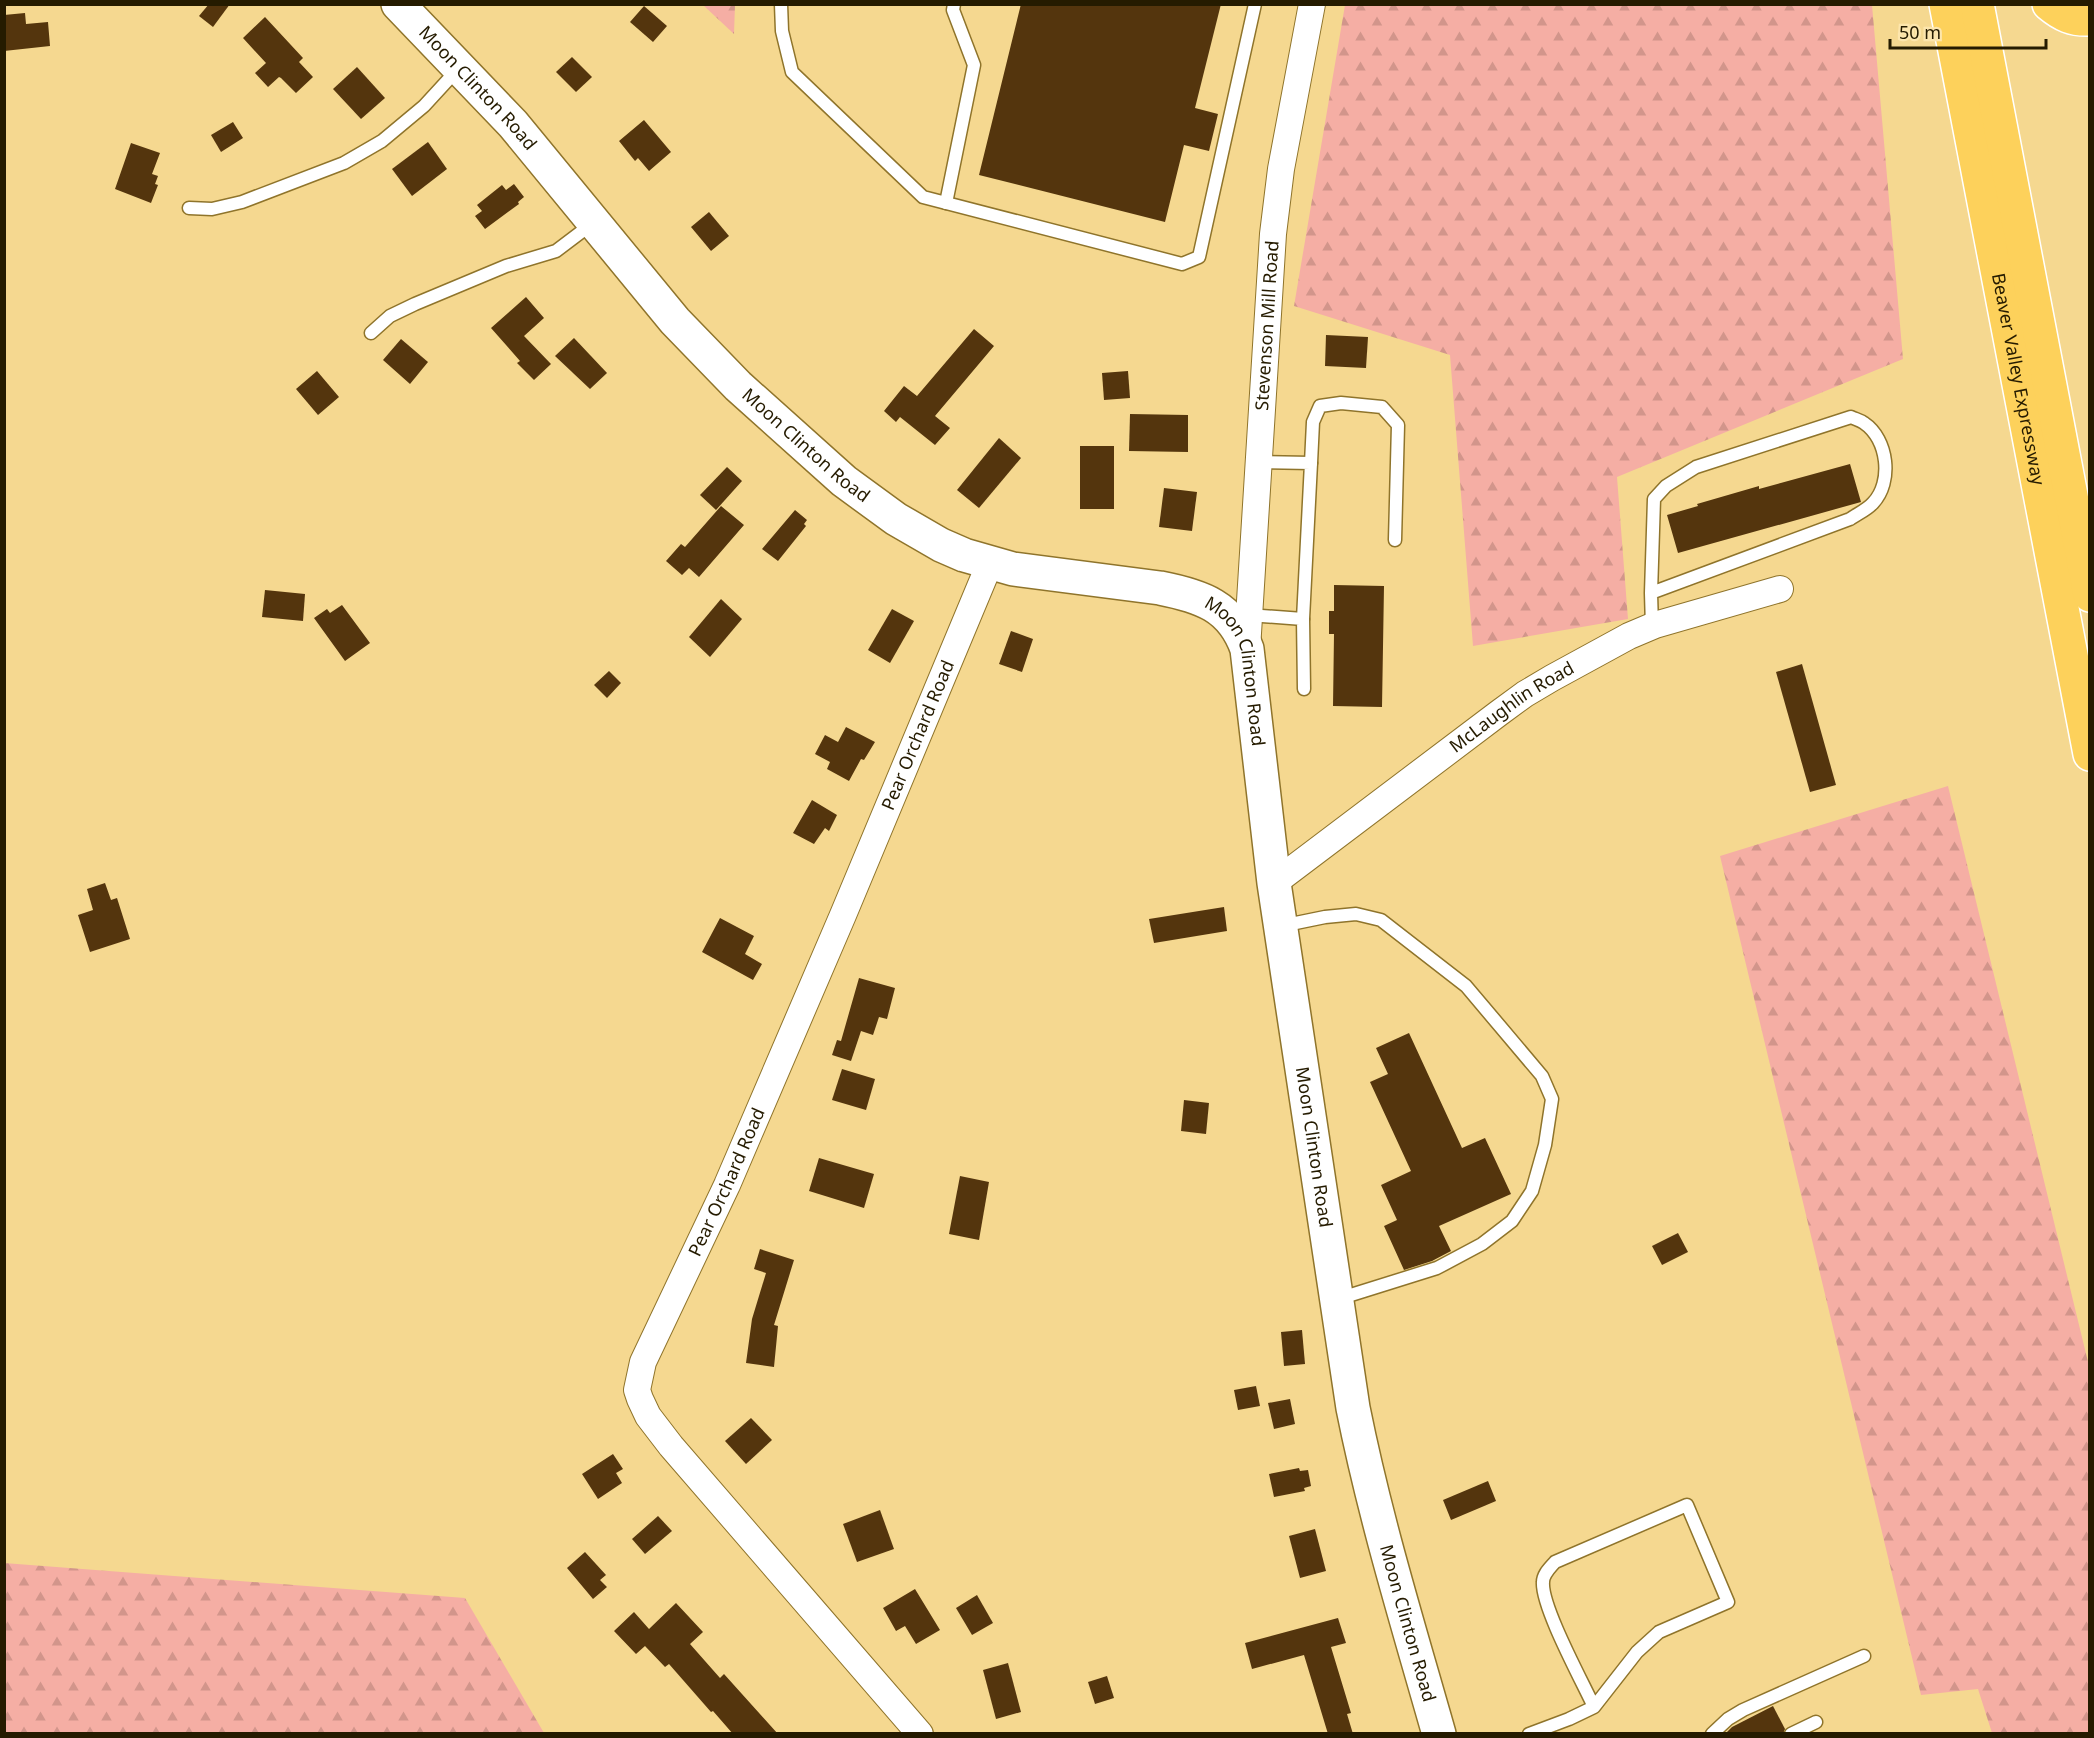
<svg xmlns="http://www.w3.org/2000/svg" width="2094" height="1738" font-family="'Noto Sans',sans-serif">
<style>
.forest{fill:url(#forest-firs)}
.building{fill:#54350d}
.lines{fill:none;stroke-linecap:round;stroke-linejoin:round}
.lane-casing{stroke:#8f742b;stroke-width:15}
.street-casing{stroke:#8f742b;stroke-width:28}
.secondary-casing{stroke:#8f742b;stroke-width:36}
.highway-casing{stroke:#fff;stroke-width:36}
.lane{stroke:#fff;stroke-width:12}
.street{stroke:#fff;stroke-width:26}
.secondary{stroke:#fff;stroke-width:33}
.highway{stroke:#fdd15b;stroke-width:33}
.labels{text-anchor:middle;stroke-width:6;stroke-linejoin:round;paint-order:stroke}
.street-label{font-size:18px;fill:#251b00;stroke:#fde6ad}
</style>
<defs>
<pattern id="forest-firs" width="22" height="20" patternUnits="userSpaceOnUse" patternTransform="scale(1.5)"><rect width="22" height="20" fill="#f5aea4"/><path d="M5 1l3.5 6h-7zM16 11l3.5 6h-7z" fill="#d2958b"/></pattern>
</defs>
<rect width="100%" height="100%" fill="#f5d890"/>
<g class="forest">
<path d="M703,5h32l-1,29z"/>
<path d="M1345,5h527l31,354 -286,118 11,142 -155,27 -23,-291 -156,-49z"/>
<path d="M1948,786l141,580v367h-97l-14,-44 -57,6 -201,-839z"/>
<path d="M4,1563l461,35 79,135h-539z"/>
</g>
<g class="building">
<path d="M209,4h21l-17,23 -14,-11z"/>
<path d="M1021,4h200l-26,104 23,6 -9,37 -25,-6 -19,77 -186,-47z"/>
<path d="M644,6l23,20 -14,16 -23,-20z"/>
<path d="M25,13l1,11 22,-2 2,24 -46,5v-36z"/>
<path d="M265,17l38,41 -4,4 14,15 -17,16 -15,-15 -2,-1 -11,10 -13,-14 11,-10 -23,-25z"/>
<path d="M572,57l20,20 -16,15 -20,-20z"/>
<path d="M357,67l28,31 -24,21 -28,-30z"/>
<path d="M644,120l27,32 -22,19 -11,-13 -3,3 -16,-20z"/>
<path d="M233,122l10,16 -22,14 -10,-17z"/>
<path d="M428,142l19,27 -35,27 -20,-27z"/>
<path d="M131,143l29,10 -8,21 6,2 -3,8 3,1 -7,18 -36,-14z"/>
<path d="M514,184l10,13 -6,5 1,2 -34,25 -10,-13 7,-5 -5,-6 25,-20 4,5z"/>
<path d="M709,212l20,24 -18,15 -20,-24z"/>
<path d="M526,297l18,21 -20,18 27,28 -17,16 -17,-17 3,-2 -29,-33z"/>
<path d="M974,329l20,17 -59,70 15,12 -15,17 -35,-28 -4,5 -12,-11 20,-25 13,10z"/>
<path d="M1326,335l42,2 -2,31 -41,-2z"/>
<path d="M574,338l33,35 -17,16 -35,-33z"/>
<path d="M401,339l27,23 -18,22 -27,-24z"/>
<path d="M317,371l22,26 -21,18 -22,-26z"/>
<path d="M1128,371l2,27 -26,2 -2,-27z"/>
<path d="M1130,414l58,1v37l-59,-1z"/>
<path d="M999,438l22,20 -42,50 -22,-18z"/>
<rect x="1080" y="446" width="34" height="63"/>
<path d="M1850,464l11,38 -183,51 -11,-38 31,-9 -1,-2 62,-18v3z"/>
<path d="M727,467l15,14 -26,29 -16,-15z"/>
<path d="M1164,488l33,4 -5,39 -33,-4z"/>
<path d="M721,506l23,19 -45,52 -10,-9 -7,7 -16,-14 15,-17 4,3z"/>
<path d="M795,510l12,10 -3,4 2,2 -28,35 -16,-12z"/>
<path d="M1334,585l50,1 -2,121 -49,-1 1,-72h-5v-23h5z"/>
<path d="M265,590l40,4 -2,27 -41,-4z"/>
<path d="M721,599l21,20 -32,38 -21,-20z"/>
<path d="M342,605l28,38 -25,18 -31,-43 13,-9 3,4z"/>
<path d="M892,609l22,12 -24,42 -22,-13z"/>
<path d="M1011,631l22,8 -11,33 -23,-8z"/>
<path d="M1802,664l34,121 -26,7 -34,-120z"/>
<path d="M609,671l12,12 -14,15 -13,-13z"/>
<path d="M846,727l29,15 -11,18 -3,-1 -12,22 -22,-12 3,-7 -15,-8 10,-19 13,7z"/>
<path d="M812,800l25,15 -8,16 -4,-3 -11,16 -21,-11z"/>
<path d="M105,883l6,17 6,-2 13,41 -40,13 -12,-37 15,-5 -6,-21z"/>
<path d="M1224,907l3,24 -73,12 -5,-24z"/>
<path d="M720,918l34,18 -9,18 17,10 -9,16 -51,-28z"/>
<path d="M859,978l36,10 -8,31 -8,-2 -6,18 -12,-4 -10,30 -19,-6 5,-15 4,1z"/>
<path d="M1409,1033l53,115 23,-10 26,56 -72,32 12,25 -19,10 -28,9 -20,-44 13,-6 -16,-35 30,-14 -41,-89 18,-8 -12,-26z"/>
<path d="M842,1069l33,10 -9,31 -34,-10z"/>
<path d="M1184,1100l25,3 -3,31 -25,-3z"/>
<path d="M819,1158l55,16 -10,34 -55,-17z"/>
<path d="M960,1176l29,6 -10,58 -30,-6z"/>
<path d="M1678,1233l10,19 -26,13 -10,-19z"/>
<path d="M760,1249l34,11 -20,65 4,1 -4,41 -28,-4 6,-44 14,-46 -12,-4z"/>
<path d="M1302,1330l3,34 -21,2 -3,-34z"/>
<path d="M1256,1386l4,20 -22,4 -4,-20z"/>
<path d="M1290,1399l5,25 -21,5 -6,-26z"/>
<path d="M751,1418l21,22 -26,24 -21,-23z"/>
<path d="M613,1454l10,15 -7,4 6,10 -24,16 -16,-25z"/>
<path d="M1299,1468l1,3 8,-1 3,16 -7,2 1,3 -31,6 -5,-23z"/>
<path d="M1488,1481l8,20 -45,19 -8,-20z"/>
<path d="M880,1510l14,39 -37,13 -14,-38z"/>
<path d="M658,1516l14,15 -27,23 -13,-15z"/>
<path d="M1315,1529l11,42 -26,7 -11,-42z"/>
<path d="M585,1552l21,23 -6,5 7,7 -14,12 -26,-31z"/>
<path d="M915,1589l25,41 -24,14 -11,-18 -9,5 -13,-23z"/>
<path d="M977,1595l16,28 -21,12 -16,-27z"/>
<path d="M676,1603l27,29 -13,12 30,34 4,-4 54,60h-45l-20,-23 -2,1 -42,-48 -4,3 -20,-21 -9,8 -22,-23 20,-19 15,17z"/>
<path d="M1338,1618l8,25 -15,4 20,66 -4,1 6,20h-25l-24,-79 -52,14 -7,-26z"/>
<path d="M1008,1663l13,49 -25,7 -13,-49z"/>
<path d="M1107,1676l7,22 -19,6 -7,-22z"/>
<path d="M1773,1706l12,23 -2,5h-58l7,-7z"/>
</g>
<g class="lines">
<g class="lane-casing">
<g id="lane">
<path d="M781,4l1,27 10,41 131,125 259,67 17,-7 56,-253"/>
<path d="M946,203l28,-138 -21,-55 1,-6"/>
<path d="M189,208l23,1 30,-7 102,-39 38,-22 42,-35 34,-37"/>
<path d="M371,333l19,-17 25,-12 91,-38 50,-15 37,-28"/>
<path d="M1258,462l53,1 -8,156"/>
<path d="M1311,463l2,-41 7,-16 21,-3 41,4 16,18 -3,115"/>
<path d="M1651,593l199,-74c7,-5 17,-9 23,-16 20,-21 15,-64 -9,-80 -4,-3 -9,-4 -13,-6l-155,50 -30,19 -12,13 -3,94 1,34"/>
<path d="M1248,615l55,4 1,70"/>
<path d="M1281,926l44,-9 31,-3 25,6 85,66 76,90 10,23 -7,46 -13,46 -20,30 -30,23 -45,24 -99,31"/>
<path d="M1529,1734l40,-15 25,-12 43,-55 22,-20 69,-30 -41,-97 -132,57c-5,6 -12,12 -12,20 -2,24 39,99 51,125"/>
<path d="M1712,1734l16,-15 15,-9 121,-54"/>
<path d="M1791,1734l25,-12"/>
</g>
</g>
<g class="street-casing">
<g id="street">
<path id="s1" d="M1247,649l26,-415 8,-65 31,-165"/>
<path id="s2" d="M1274,883l225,-170 26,-19 27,-16 77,-42 26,-11 125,-36"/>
<path id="s3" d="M920,1734l-249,-288 -23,-30 -8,-17 -3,-9 6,-28 84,-177 116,-270 147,-352"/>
</g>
</g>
<g class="secondary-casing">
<g id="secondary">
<path id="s4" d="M398,4l115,120 162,197 63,65 106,95 52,38 45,26 23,10 49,14 147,19c41,8 72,18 87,61l27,234 79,525c22,110 55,217 86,326"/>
</g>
</g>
<g class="highway-casing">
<g id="highway">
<path id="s5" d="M1946,4l144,750"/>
<path d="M1977,4l113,591"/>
<path d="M2049,4c13,11 24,16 41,15"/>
</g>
</g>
<use href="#lane" class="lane"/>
<use href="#street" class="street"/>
<use href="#secondary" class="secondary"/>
<use href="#highway" class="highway"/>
</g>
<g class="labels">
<g class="street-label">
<text dy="6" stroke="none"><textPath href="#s4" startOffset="116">Moon Clinton Road</textPath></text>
<text dy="6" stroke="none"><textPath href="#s1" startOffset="324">Stevenson Mill Road</textPath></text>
<text dy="6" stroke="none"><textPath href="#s5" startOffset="382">Beaver Valley Expressway</textPath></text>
<text dy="6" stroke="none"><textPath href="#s4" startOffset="602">Moon Clinton Road</textPath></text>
<text dy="6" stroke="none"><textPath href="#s4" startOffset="1124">Moon Clinton Road</textPath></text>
<text dy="6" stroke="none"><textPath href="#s2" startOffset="296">McLaughlin Road</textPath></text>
<text dy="6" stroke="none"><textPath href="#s3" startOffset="1160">Pear Orchard Road</textPath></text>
<text dy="6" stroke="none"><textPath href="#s4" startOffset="1610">Moon Clinton Road</textPath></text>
<text dy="6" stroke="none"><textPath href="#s3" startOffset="674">Pear Orchard Road</textPath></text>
<text dy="6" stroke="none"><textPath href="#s4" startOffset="2096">Moon Clinton Road</textPath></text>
</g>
</g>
<rect width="2094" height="1738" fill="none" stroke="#251b00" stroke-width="12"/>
<path d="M1890 39v9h156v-9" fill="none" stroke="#251b00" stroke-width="3"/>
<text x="1899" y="39" font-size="18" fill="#251b00" stroke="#fde6ad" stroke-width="4.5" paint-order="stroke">50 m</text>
</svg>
